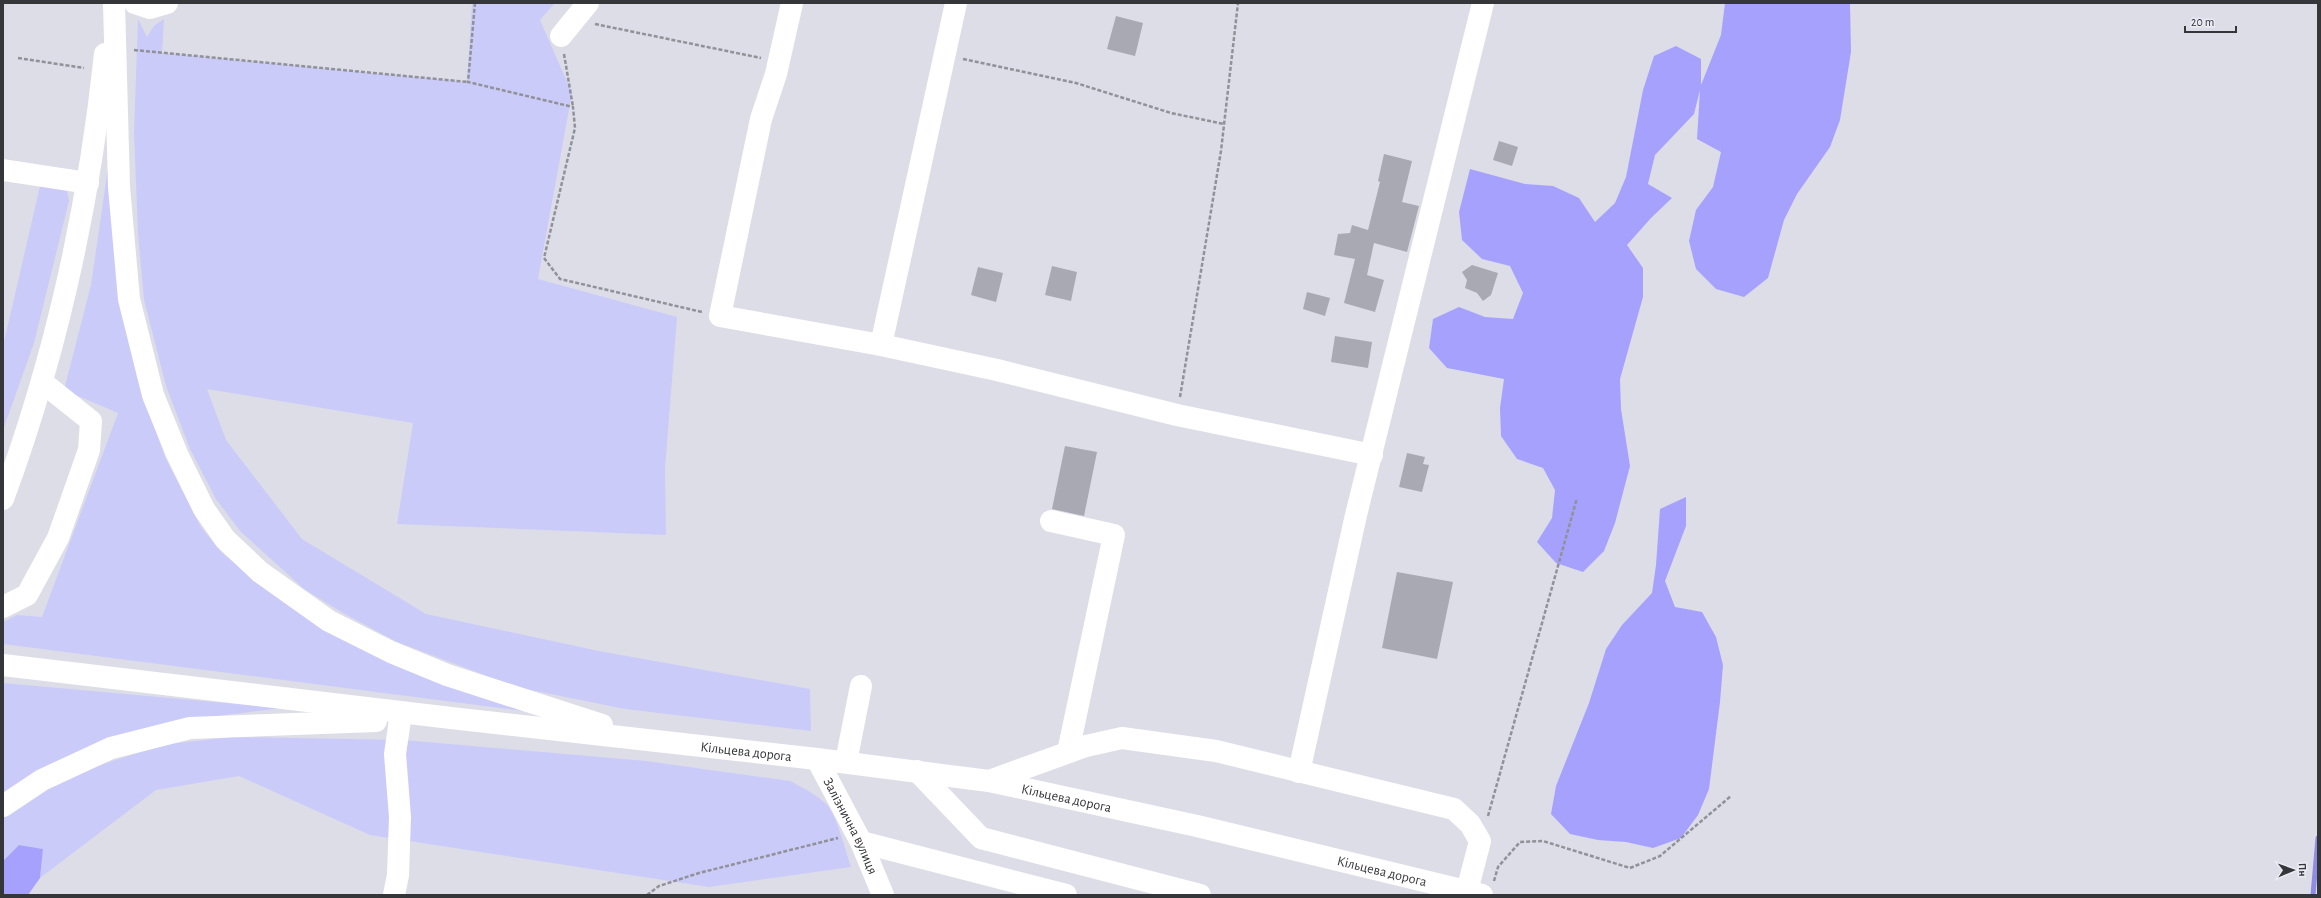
<svg xmlns="http://www.w3.org/2000/svg" width="2321" height="898" font-family="'Alegreya Sans',sans-serif">
<style>
.green{fill:#cbcbf9}
.forest{fill:#a6a1fc}
.lines{fill:none;stroke-linecap:round;stroke-linejoin:round}
.stream{stroke:#908be3;stroke-width:5}
.building{fill:#a9a9b3}
.path{stroke:#919199;stroke-width:2.5;stroke-dasharray:4 2;stroke-linecap:butt}
.minor{stroke:#fff;stroke-width:22}
.highway{stroke:#fff;stroke-width:22}
.labels{text-anchor:middle;stroke-width:3;stroke-linejoin:round;paint-order:stroke}
.street-label{font-size:14px;fill:#35363a;stroke:#eaebf5}
</style>
<rect width="100%" height="100%" fill="#dddde8"/>
<g class="green">
<path d="M472,3h83l-15,17 32,73 -34,186 139,38 -12,152 1,66 -269,-11 16,-101 -206,-34 19,51 76,99 124,75 173,37 211,38 1,42 -186,-22 -109,-22 -119,-45 -54,-29 -39,-24 -64,-58 -24,-32 -26,-50 -24,-63 -22,-86 -6,-66 -4,-102 4,-113 9,18 7,-11 10,-7 -2,34 305,29z"/>
<path d="M109,161l9,127 19,89 28,80 36,70 21,26 45,35 256,123 -520,-67v-22l14,-7 25,2 76,-204 -54,-23 27,-105z"/>
<path d="M41,182l26,9 2,10 -35,142 -31,87v-84z"/>
<path d="M3,683l279,25 -97,12 -182,74z"/>
<path d="M233,737l170,3 243,21 144,20c13,7 26,13 37,24 10,11 19,47 24,62l-142,20 -339,-52 -131,-59 -83,14 -116,88 3,-29 -24,-4 -16,16v-45l43,-28 44,-20 77,-24z"/>
</g>
<g class="forest">
<path d="M1725,3h125l1,49 -11,68 -10,27 -33,47 -13,26 -16,58 -24,19 -28,-8 -20,-20 -7,-28 7,-31 17,-23 8,-35 -24,-13 3,-49 -6,24 -39,41 -7,29 24,14 -21,20 -24,27 16,23v29l-23,82 1,30 9,57 -15,57 -11,28 -21,21 -27,-9 -19,-21 15,-24 3,-28 -12,-22 -26,-9 -16,-23 -1,-28 4,-29 -57,-11 -18,-20 4,-29 26,-12 26,10 28,2 10,-26 -13,-27 -28,-7 -20,-19 -3,-28 11,-43 55,15 28,2 26,12 16,24 20,-19 11,-26 17,-87 11,-34 22,-10 25,13v26l20,-50z"/>
<path d="M1686,497v29l-21,55 10,26 27,5 14,25 7,28 -3,37 -11,87 -11,26 -17,23 -28,10 -27,-6 -28,-2 -28,-6 -19,-20 5,-28 33,-83 17,-54 16,-24 30,-32 4,-28 4,-56z"/>
<path d="M19,845l24,4 -3,29 -12,17h-25v-34z"/>
</g>
<g class="lines">
<path class="stream" d="M2313,895l5,-57"/>
</g>
<g class="building">
<path d="M1116,16l27,7 -8,33 -28,-7z"/>
<path d="M1499,141l19,6 -6,19 -19,-6z"/>
<path d="M1384,154l28,7 -10,41 17,4 -12,46 -33,-9 -7,32 17,5 -9,32 -31,-9 11,-44 -21,-4 4,-21 12,-1 2,-8 16,5 12,-48 -2,-1z"/>
<path d="M1472,265l26,8 -7,22 -8,6 -6,-8 -12,-5 2,-8 -5,-8z"/>
<path d="M1052,266l25,6 -6,29 -26,-6z"/>
<path d="M978,267l25,6 -7,29 -25,-7z"/>
<path d="M1307,292l23,6 -5,18 -22,-7z"/>
<path d="M1335,336l37,6 -4,26 -37,-6z"/>
<path d="M1065,446l32,6 -13,64 -32,-7z"/>
<path d="M1407,453l18,4 -2,7 6,1 -7,27 -23,-5z"/>
<path d="M1397,572l56,10 -16,77 -55,-11z"/>
</g>
<g class="lines">
<g class="path">
<path d="M475,3l-7,79 105,25 2,21 -31,130 16,21 142,33"/>
<path d="M595,24l166,34"/>
<path d="M134,50l334,32"/>
<path d="M564,54l9,53"/>
<path d="M18,58l66,10"/>
<path d="M963,59l113,24 95,30 53,11"/>
<path d="M1180,397l41,-246 17,-148"/>
<path d="M1488,816l89,-318"/>
<path d="M1494,881l4,-14 22,-25 23,-1 87,27 30,-12 71,-60"/>
<path d="M647,895l12,-9 40,-13 139,-35"/>
</g>
<g class="minor">
<path d="M135,3l15,5 17,-5"/>
<path d="M792,3l-16,71 -15,45 -41,197 161,29 116,25 180,45 195,40"/>
<path d="M561,36l27,-33"/>
<path d="M3,170l85,13"/>
<path d="M881,345l75,-342"/>
<path d="M1051,521l63,14 -46,217"/>
<path d="M3,607l24,-12 31,-57 31,-88 2,-29 -49,-39"/>
<path id="s1" d="M817,759l44,83 22,53"/>
<path d="M846,762l15,-76"/>
<path d="M917,771l64,67 219,57"/>
<path d="M1299,772l57,-257 127,-512"/>
<path d="M989,781l97,-35 36,-8 94,13 238,58 16,15 10,17 -14,54"/>
<path d="M861,842l205,53"/>
<path d="M394,895l4,-20 2,-58 -5,-63 5,-34"/>
</g>
<g class="highway">
<path d="M114,3l5,184 10,112 24,96 24,59 27,55 21,30 35,33 69,49 62,31 56,23 155,50"/>
<path d="M3,499c53,-143 86,-293 102,-445"/>
<path id="s2" d="M3,665l448,53 366,41 172,22 208,45 285,69"/>
<path d="M3,806l39,-26 69,-32 79,-20 186,-7"/>
</g>
</g>
<g class="labels">
<g class="street-label">
<text dy="5" stroke="none"><textPath href="#s2" startOffset="748">Кільцева дорога</textPath></text>
<text dy="5" stroke="none"><textPath href="#s2" startOffset="1072">Кільцева дорога</textPath></text>
<text dy="5" stroke="none"><textPath href="#s1" startOffset="75">Залізнична вулиця</textPath></text>
<text dy="5" stroke="none"><textPath href="#s2" startOffset="1396">Кільцева дорога</textPath></text>
</g>
</g>
<rect width="2321" height="898" fill="none" stroke="#35363a" stroke-width="8"/>
<g transform="translate(2293 870) rotate(88)" stroke="#eaebf5" stroke-width="3" paint-order="stroke">
<path d="M0-3L7 15L0 10L-7 15Z" fill="#35363a"/>
<text y="-6" font-size="11" font-weight="bold" text-anchor="middle" fill="#35363a">Пн</text>
</g>
<path d="M2185 26v6h51v-6" fill="none" stroke="#35363a" stroke-width="2"/>
<text x="2191" y="26" font-size="12" fill="#35363a" stroke="#eaebf5" stroke-width="3" paint-order="stroke">20 m</text>
</svg>
